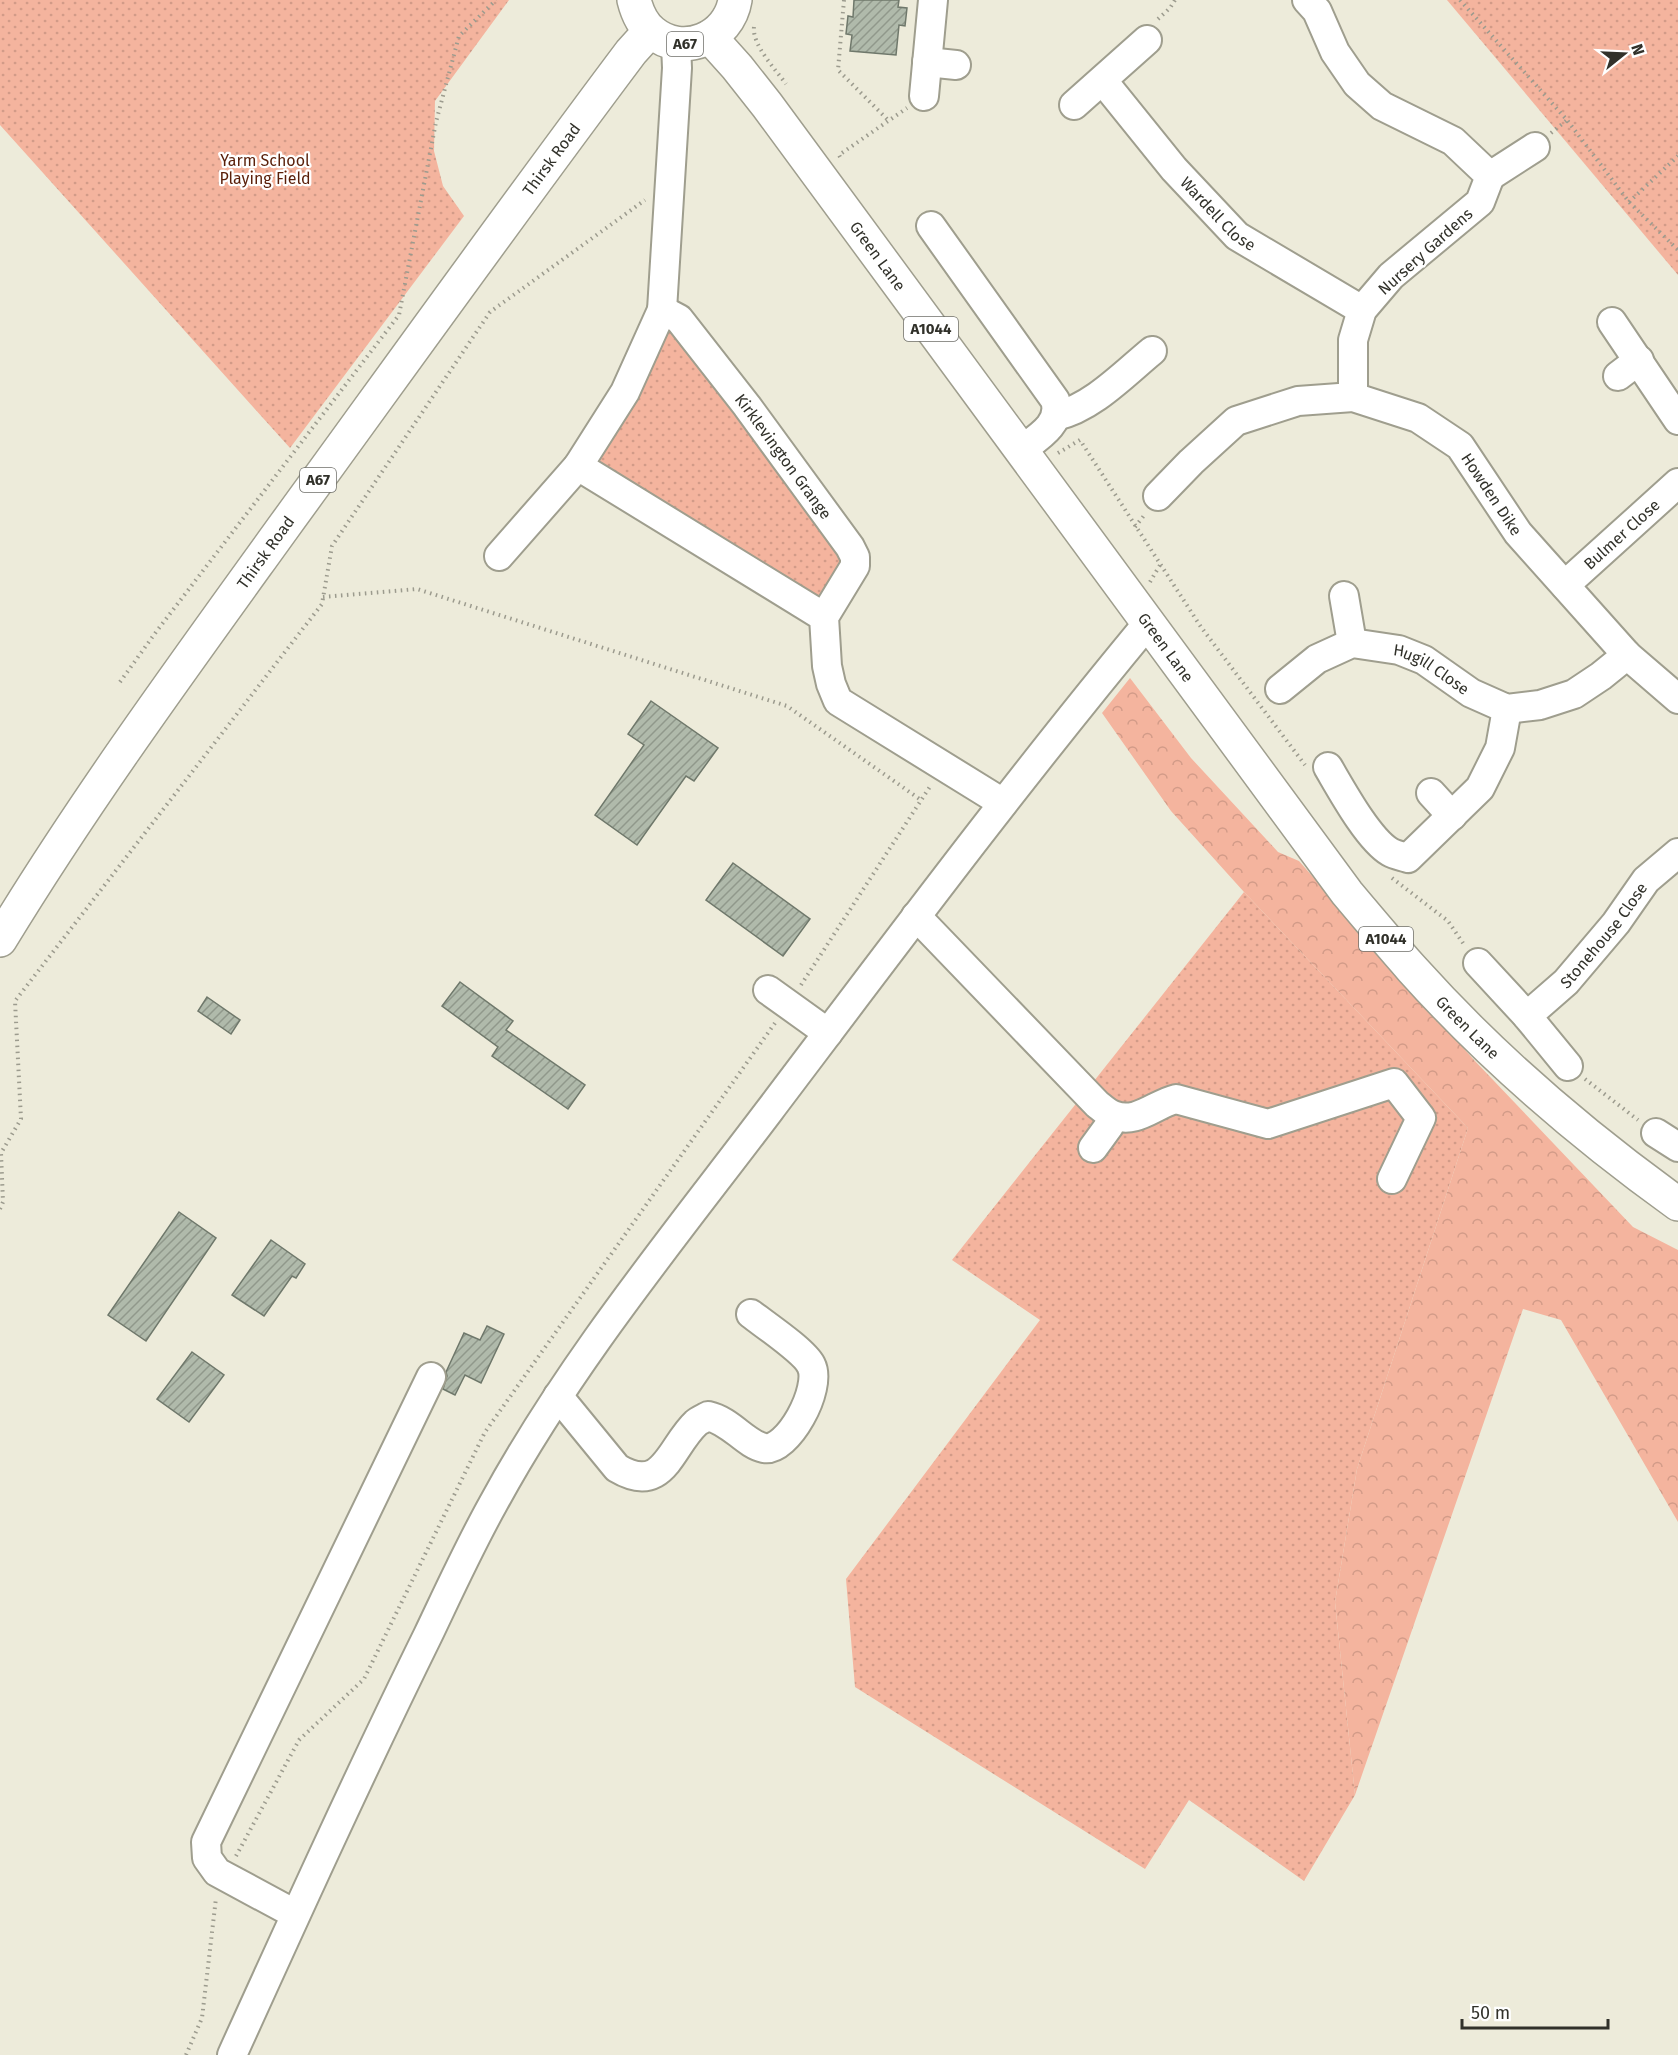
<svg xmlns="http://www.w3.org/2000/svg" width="1678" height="2055" font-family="'Fira Sans',sans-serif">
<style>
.grass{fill:url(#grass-dots)}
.forest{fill:url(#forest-crowns)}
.building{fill:url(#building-hatch);stroke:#6f786b;stroke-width:1.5}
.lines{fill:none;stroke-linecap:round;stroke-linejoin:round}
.minor-casing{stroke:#9f9e8e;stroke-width:32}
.major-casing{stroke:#9f9e8e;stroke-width:36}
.path{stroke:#9c9b8e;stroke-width:4;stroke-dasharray:1.5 4.5;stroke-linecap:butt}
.minor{stroke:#fff;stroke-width:28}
.major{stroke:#fff;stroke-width:33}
.labels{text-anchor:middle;stroke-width:4.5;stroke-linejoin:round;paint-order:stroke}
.shield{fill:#fff;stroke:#6f6f6a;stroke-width:1.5}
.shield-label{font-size:15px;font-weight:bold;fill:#31312a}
.park-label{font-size:16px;fill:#591f09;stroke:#fff}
.street-label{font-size:16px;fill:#31312a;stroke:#fff}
</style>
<defs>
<pattern id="grass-dots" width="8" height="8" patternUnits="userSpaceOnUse" patternTransform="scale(1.5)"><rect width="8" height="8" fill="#f4b49e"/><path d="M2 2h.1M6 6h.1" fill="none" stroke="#d29b88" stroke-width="1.8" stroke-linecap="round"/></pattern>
<pattern id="forest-crowns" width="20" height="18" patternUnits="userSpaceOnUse" patternTransform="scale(1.5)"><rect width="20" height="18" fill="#f4b49e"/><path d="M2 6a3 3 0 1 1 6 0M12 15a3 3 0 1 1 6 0" fill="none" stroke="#d29b88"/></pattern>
<pattern id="building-hatch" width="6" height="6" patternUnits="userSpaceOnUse" patternTransform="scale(1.5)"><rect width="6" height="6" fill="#b0baab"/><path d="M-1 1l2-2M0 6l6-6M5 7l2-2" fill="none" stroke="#90988b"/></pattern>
</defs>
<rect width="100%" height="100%" fill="#edebda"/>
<g class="grass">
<path d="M0,0h509l-74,101 -1,50 9,35 21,30 -174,232 -290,-323z"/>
<path d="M1447,0h231v275z"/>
<path d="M675,328l172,231 -25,41 -219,-127 -8,-17 68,-127z"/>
<path d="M1244,892l224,236 -111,341 -22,133 20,193 -51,86 -115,-81 -44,69 -290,-182 -9,-108 194,-259 -88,-60z"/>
</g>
<path class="forest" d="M1130,678l61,80 87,94 21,9 175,199 159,167 45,23v272l-117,-202 -38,-11 -168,486 -20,-193 22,-133 111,-341 -224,-236 -73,-81 -69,-98z"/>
<g class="building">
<path d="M854,0h45l-1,7 9,1 -2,18 -6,-1 -3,30 -46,-4 2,-16 -6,-1 2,-18 5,1z"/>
<path d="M651,701l67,47 -24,33 -8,-5 -49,69 -42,-30 49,-70 -16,-11z"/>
<path d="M733,863l77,56 -27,37 -77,-56z"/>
<path d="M460,982l53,39 -7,9 79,55 -17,24 -76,-53 6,-9 -56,-41z"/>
<path d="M207,997l33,23 -9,14 -33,-23z"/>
<path d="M179,1212l37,26 -70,103 -38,-26z"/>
<path d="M271,1240l34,24 -9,14 -4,-2 -28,40 -32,-21z"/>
<path d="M487,1326l17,8 -23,49 -16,-8 -10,20 -12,-6 4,-13 -1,-4 18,-39 16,7z"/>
<path d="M192,1352l32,23 -35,47 -32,-23z"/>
</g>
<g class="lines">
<g class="minor-casing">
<g id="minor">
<path d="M1307,0l10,11 18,41 22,32 25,22 71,35 37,35 -10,26 -89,74 -29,34 -9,30v57"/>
<path d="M927,62l29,3"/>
<path id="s1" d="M1103,81l71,88 63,67 125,74"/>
<path d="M924,96l9,-96"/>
<path d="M1074,105l73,-65"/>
<path d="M1490,176l45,-29"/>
<path d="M931,226l124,174c8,24 -18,38 -35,51"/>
<path d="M662,310l15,-242 -1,-24"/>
<path d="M1612,322l66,98"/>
<path d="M1618,376l21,-16"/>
<path d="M1056,416c36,-8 68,-42 96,-65"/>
<path id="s2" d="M1158,496l33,-34 45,-41 62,-20 55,-4 65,21 42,28 58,87 109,122 51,44"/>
<path d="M499,556l79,-90"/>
<path id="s3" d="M1565,585l113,-102"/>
<path d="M1344,596l8,47"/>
<path id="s4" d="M824,617l-246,-151 47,-74 37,-82 17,9 68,87 103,141 5,10v9l-31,51 3,49 4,18 7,17 165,102"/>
<path id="s5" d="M1280,689l37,-30 35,-16 47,7 25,10 47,33 36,16 33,-4 34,-11 27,-18 26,-21"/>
<path d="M1328,767c13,22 40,72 62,85 5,3 12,4 18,6l72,-70 20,-40 7,-39"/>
<path d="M1431,793l21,23"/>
<path d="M916,916l181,188c5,4 10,9 16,11 23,10 42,-11 63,-16l92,25 126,-41 27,35 -29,61"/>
<path id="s6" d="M1478,963l49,53 39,-34 50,-59 30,-43 32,-27"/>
<path d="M768,990l60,43"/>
<path d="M1527,1016l41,50"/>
<path d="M1656,1133l22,14"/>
<path d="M1093,1148l16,-22 5,-10"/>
<path d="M558,1396l59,72c47,28 53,-21 79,-45 3,-3 9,-5 12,-7 23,5 37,28 56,32 23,5 59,-60 47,-83 -7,-14 -46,-40 -60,-51"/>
<path d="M295,1914l-78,-42 -10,-14 -1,-16 225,-465"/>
<path d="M232,2055c64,-141 128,-282 196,-420 21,-44 41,-88 65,-131 76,-140 180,-266 276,-393 124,-164 247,-329 379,-488"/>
</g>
</g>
<g class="major-casing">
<g id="major">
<path d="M634,0c3,12 8,24 18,32 31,26 77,6 83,-32"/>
<path id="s7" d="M710,37l27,30 30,38 580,788c21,25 43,51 65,76 79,88 170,166 266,235"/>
<path id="s8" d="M0,940c87,-143 187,-279 285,-415 115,-158 228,-316 346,-473l19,-21"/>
</g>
</g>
<g class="path">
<path d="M844,0l-6,70 51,51"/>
<path d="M1460,0l107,120 62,82 49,48"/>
<path d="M1158,19l12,-11 5,-8"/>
<path d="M754,27c-2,18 22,43 32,57"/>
<path d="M1551,133l16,-13"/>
<path d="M840,157l-1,-2 68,-47"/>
<path d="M1629,202l49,-46"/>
<path d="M1058,453l22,-13 121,187 104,138"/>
<path d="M1135,527l11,-14"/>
<path d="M1150,582l10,-17"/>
<path d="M323,597l94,-8 370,117 134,94"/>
<path d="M120,682l36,-50 243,-317 37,-193 23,-86 37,-36"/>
<path d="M1392,878l56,43 17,25"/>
<path d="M801,985l130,-200"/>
<path d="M1585,1079l53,41"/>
<path d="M0,1209l3,-7 -2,-49 20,-34 -6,-118 307,-397 10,-58 158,-234 155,-112"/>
<path d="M236,1856l63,-116 65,-61 121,-247 290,-409"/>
<path d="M186,2055l16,-37 14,-120"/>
</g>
<use href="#minor" class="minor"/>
<use href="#major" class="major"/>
</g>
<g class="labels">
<g class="shield">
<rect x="667" y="32" width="36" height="24" rx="4.5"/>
<rect x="904" y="317" width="54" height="24" rx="4.5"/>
<rect x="300" y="468" width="36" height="24" rx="4.5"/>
<rect x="1359" y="927" width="54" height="24" rx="4.5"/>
</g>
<g class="shield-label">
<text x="685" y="49">A67</text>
<text x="931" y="334">A1044</text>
<text x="318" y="485">A67</text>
<text x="1386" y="944">A1044</text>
</g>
<g class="park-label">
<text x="265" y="166">Yarm School<tspan x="265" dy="18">Playing Field</tspan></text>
</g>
<g class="street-label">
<text dy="6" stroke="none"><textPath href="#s8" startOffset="956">Thirsk Road</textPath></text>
<text dy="6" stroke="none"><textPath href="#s1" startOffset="176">Wardell Close</textPath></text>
<text transform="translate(1425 251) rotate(-42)" y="6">Nursery Gardens</text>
<text dy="6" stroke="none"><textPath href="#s7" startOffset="276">Green Lane</textPath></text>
<text dy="6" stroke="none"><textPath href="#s4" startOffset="658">Kirklevington Grange</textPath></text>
<text dy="6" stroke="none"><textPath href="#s2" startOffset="405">Howden Dike</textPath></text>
<text dy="6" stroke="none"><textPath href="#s3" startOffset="76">Bulmer Close</textPath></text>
<text dy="6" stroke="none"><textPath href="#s8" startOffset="470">Thirsk Road</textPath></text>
<text dy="6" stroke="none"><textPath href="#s7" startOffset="762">Green Lane</textPath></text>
<text dy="6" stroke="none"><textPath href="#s5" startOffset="171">Hugill Close</textPath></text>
<text dy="6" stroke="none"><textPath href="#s6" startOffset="184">Stonehouse Close</textPath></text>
<text dy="6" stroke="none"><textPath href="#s7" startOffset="1248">Green Lane</textPath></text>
</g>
</g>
<g transform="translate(1624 54) rotate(72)" stroke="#ffffff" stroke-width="4.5" paint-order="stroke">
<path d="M0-4.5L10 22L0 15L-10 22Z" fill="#31312a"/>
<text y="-9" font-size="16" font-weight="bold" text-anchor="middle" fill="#31312a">N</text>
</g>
<path d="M1462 2019v9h146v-9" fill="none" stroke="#31312a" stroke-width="3"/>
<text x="1471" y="2019" font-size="18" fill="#31312a" stroke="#ffffff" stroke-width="4.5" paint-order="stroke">50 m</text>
</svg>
